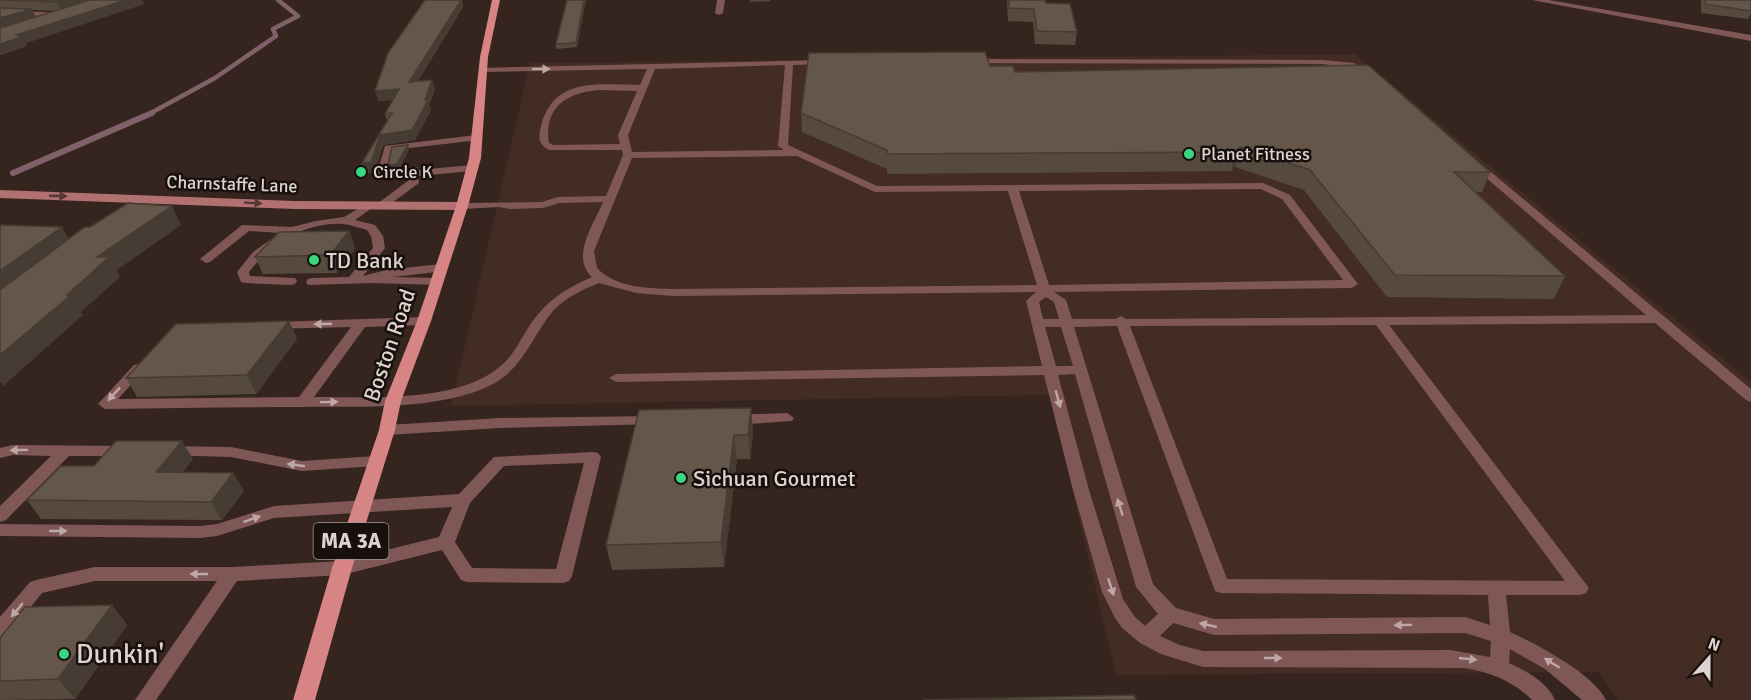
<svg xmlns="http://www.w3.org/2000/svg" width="1751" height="700" font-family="Signika,sans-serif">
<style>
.built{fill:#422c23}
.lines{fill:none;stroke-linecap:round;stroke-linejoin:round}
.stream-far1{stroke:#80616a;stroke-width:4.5}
.stream{stroke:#80616a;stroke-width:6}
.lane{fill:#805757;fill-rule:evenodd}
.street{fill:#805757;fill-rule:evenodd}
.secondary{fill:#b17170;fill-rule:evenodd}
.primary{fill:#d78484;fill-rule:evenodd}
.wall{fill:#564a3f;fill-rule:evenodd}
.shaded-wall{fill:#463c33}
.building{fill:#645649;stroke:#463c33;stroke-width:1.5}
.oneway{fill:#bea8a5}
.oneway2{fill:#553735}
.poi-dot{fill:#39d87f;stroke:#17100d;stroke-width:2}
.labels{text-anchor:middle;stroke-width:5;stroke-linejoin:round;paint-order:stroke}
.far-poi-label{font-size:18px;fill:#dfd3cf;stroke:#17100d;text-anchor:start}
.far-street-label{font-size:18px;fill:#dfd3cf;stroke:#17100d}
.shield{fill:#17100d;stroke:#a39895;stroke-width:1.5}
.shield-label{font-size:21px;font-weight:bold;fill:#dfd3cf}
.poi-label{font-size:22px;fill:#dfd3cf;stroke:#17100d;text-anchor:start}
.street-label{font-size:22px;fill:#dfd3cf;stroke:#17100d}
.near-poi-label{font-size:27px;fill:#dfd3cf;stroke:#17100d;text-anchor:start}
</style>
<rect width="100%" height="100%" fill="#35251e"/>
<path class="built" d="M1355,54l396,328v318h-133l-20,-28 -482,3 -66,-280 -599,11 79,-343z"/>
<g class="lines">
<path class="stream-far1" d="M149,114l66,-36 61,-42 -3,-7 25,-13 -20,-16"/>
<path class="stream" d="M13,173l139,-60"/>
<g class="lane">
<path d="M968,59l354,1 32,3 16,10 -4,3 -17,-9 -27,-3 -351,-1 -4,-2z"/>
<path d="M826,60h3v4l-36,1 -5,80 89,41 386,-3 27,12 68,89 -6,4 -298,4 12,8 6,19h43l6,-3 5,3 520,-4 -176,-151 1,-2h8l272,227v13l-5,-2 -91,-77 -266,2 200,263 -3,5 -6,2h-74l4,37c26,12 84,42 96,68h-24l-37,-31 -35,-20 -1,14c17,8 38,19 46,37h-23c-19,-19 -42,-28 -68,-32l-261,-1 -42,-13 -21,-11 -18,-15 -7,-10 -13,-26 -29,-102 -29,-115 -428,7 -7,-4 7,-4 426,-8 -16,-65 10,-9 -363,4 -37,-3 -37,-10c-17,7 -33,14 -46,28 -21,25 -29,56 -60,73 -51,27 -135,22 -192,23 -66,0 -131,1 -196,2l-7,-5 36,-39 5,-1 7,4 -28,31 181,-2 52,-70 -83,2 -2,-3 2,-3 5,-1 151,-5 6,4 -6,4 -59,2 -51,70c54,0 150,7 191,-35 10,-10 16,-23 23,-34 17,-26 36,-39 64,-51 -22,-20 2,-53 11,-75l-44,1 -16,5 -33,1 -11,-2 -37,2 -5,-3 5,-3 80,-1 16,-5 48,-1 17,-41 -1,-5h-73c-11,-6 -11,-13 -8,-24 13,-50 58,-41 99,-41l7,-16 -164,3 -4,-2 1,-2zM785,65l-7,81 6,4 -152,2 -4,-17 27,-66zM600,90l37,1 -19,44 2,9 -66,1 -5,-2c-6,-37 20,-51 51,-53zM797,156l78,36 133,-1 29,94 -364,4c-26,-1 -57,-1 -76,-21l-3,-17 38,-93zM1261,189l21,10 61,81 -294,5 -30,-94zM1046,297l8,5 5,17h-16l-4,-17zM1376,325l189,256 -338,-2 -97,-253zM1117,326l98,265 6,2 267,2 2,30 -25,-8 -251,2 -38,-11 -23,-24 -79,-257zM1045,327h16l12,39h-17zM1075,374l61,213 22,27 -13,12 -10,-9 -12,-18 -34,-109 -31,-115zM1173,623l41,12 251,-2 26,8 -1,16 -40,-7 -247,1 -23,-6 -20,-9z"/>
<path d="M476,135l3,1v4l-87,10 -5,23 20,-2 2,-4h8l1,3 54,-5 5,3 -5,3 -54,5 1,7 -34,25h-8v-4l32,-24 -1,-3 -31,2 -1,-2 9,-31z"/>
<path d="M368,203l5,3 -1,2 -17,12 20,5 8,11 2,12 -22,28 23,-6 55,-6 4,1 2,3 -2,3 -52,6 44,1 6,4 -2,3 -70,-2 -63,2 -2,-3 2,-3 4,-1 37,-1 24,-29 -2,-12 -4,-6c-7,-2 -16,-5 -23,-6 -38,-2 -73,19 -95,48l1,4 45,2 2,3 -2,3 -4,1 -46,-2 -4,-1 -4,-10 16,-20 27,-19 -31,-2 -39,31 -4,1 -6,-4 42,-34 50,2 24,-6 28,-4z"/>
<path d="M787,413l7,5 -2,3 -59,4 -7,-5 7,-5z"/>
<path d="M654,416l5,2 2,3 -2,3 -159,4 -113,7 -5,-1 -2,-4 2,-4 5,-1 113,-7z"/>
<path d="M13,445l113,1 5,1 3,4 -3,4 -5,1h-57l-63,64 -6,2v-16l51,-50 -38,-1 -13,3v-10z"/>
<path d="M169,446l62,1 71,14 74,-5 6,1 2,4 -2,4 -6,1 -74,5 -71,-14 -67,-2 -3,-4 3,-4z"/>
<path d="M593,452l5,1 3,4 -29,119 -3,5 -6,2 -96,-1 -6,-2 -19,-30 -100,25 -105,6 -81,119h-21l82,-119h-122l-53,12 -35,43 -7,2v-21l30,-35 6,-2 59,-13h137l110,-6 97,-24 13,-30 -178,11 -57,18 -17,2 -200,-2v-12l200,2 17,-2 57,-18 185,-12 35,-37zM584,463l-28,106 -84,-1 -17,-26 15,-39 34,-37z"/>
</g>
<g class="street">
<path d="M717,0h8l-2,13 -4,2 -4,-2z"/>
<path d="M1532,0h17l202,35v6z"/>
<path d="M0,10l62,3 4,2 -4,2 -62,-3z"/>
</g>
<path class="secondary" d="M0,190l295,11 167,1 6,4 -6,4 -167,-1 -295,-11z"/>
<path class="primary" d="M492,0h8l-12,57 -7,101 -13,48 -37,115 -30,80 -6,29 -43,138 -37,132h-22l39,-132 47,-138 6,-29 32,-80 39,-115 13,-48 11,-101z"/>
</g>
<g class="wall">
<path d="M0,0l144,4 -118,39 1,3 -27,9zM32,10l24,1 -20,6z"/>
<path d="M425,0h37l1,7 -45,74 17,8 -6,16 2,5 -16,30 -32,5 -8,27 -10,1 -3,-10 25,-42 -2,-7 8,-14 -15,1z"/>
<path d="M586,0l-9,47 -21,2v-5z"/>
<path d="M750,0h20v1l-20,1z"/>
<path d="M1007,0h38l1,3 31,29 -2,13 -40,-1 -2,-22 -25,-1z"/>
<path d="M1701,0h50v13l-3,6 -47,-6z"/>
<path d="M990,66l500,106 -8,20h-7l90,84 -11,23 -167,-2 -83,-107 -69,-23 -4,4 -344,3v-5l-85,-37 -1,-19z"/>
<path d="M349,231l6,17 -18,25 -74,1 -8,-17z"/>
<path d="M289,321l8,18 -41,55 -119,3 -11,-19z"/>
<path d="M751,408l2,24 -3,27h-13l-13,108 -112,3 -6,-25z"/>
<path d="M193,459l-11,14h51l11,18 -22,29 -181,-1 -14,-19 67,-34z"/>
<path d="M112,605l15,20 -52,74 -75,1v-62z"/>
</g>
<g class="shaded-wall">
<path d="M65,0h33l-37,11 -4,-9z"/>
<path d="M126,0h17l1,4 -118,39 1,3 -27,9v-11l16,-9z"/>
<path d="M461,0h1l1,7 -51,84 -3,-9z"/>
<path d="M584,0h2l-9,47 -1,-4z"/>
<path d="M32,9l4,9 -36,11v-11z"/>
<path d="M432,80l3,9 -6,16 2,5 -16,30 -32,5 -8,27 -10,1 -3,-10 18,-28 45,-35z"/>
<path d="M399,89l3,10 -24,2 -3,-10z"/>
<path d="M408,145l1,5 -10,20h-9l-2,-5z"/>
<path d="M1240,147l-5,20 -4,4 5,-19z"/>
<path d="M172,206l9,19 -64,45 3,7 -39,35 2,3 -80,71 -3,-4v-27l67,-60 30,-38z"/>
<path d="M62,227l11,19 -73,54v-29z"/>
<path d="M349,231l6,17 -18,25 -7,-18z"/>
<path d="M289,321l8,18 -41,55 -9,-19z"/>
<path d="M751,408l2,24 -3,27 -2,-24z"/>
<path d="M734,435l3,24 -13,108 -3,-25z"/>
<path d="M182,441l11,18 -25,32 -12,-19z"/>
<path d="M233,473l11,18 -22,29 -11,-18z"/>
<path d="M112,605l15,20 -52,74 -17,-20z"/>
</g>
<g class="building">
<path d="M0,0h65l-8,2z"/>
<path d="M90,0h36l-110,35 6,2 -22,7v-16z"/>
<path d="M425,0h36l-52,82 23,-2 -7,20h3l-16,30 -32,5 -9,27 -9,1 30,-50 -7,1 14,-25 -24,2 13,-38z"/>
<path d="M567,0h17l-8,43 -20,1z"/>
<path d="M1009,0h36l1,3 24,1 7,28 -40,-1 -3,-22 -25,-1z"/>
<path d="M1705,0h46v11l-46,-7z"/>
<path d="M0,8l32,1 -32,9z"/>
<path d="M985,52l5,14h23l2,6 353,-7 122,107h-36l111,104 -170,-1 -85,-105 -70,-23 -4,5 -348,2 -1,-4 -86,-37 8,-60z"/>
<path d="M408,145l-11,19 -9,1 4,-18z"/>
<path d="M128,203l44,3 -75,51h12l-42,38h4l-71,60v-65l85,-63h5z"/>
<path d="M0,225l62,2 -62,44z"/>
<path d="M349,231l-19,24 -75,2 24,-25z"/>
<path d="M289,321l-42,54 -121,3 50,-54z"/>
<path d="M751,408l-3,27h-14l-13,107 -115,3 33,-135z"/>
<path d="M116,441h66l-26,31 77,1 -22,29 -184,-2 34,-34h33z"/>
<path d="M112,605l-54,74 -58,2v-43l25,-31z"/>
<path d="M1134,695l2,5h-213z"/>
</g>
<defs><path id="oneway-solid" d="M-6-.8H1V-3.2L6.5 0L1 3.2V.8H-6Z" transform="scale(1.5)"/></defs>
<g class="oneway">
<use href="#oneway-solid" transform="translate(541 69)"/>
<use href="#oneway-solid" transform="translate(323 324) rotate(178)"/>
<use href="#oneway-solid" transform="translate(114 394) rotate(133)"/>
<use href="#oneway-solid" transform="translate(1058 399) rotate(75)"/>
<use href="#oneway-solid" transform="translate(329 402) rotate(-1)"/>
<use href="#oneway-solid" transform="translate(19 450) rotate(179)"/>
<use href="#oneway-solid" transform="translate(296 465) rotate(-172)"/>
<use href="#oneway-solid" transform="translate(1120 507) rotate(-107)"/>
<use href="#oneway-solid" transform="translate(252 519) rotate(-20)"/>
<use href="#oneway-solid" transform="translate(58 531)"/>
<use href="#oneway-solid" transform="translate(199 574) rotate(180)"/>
<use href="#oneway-solid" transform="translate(1111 587) rotate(72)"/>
<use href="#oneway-solid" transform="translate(17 610) rotate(130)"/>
<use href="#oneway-solid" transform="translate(1208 625) rotate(-167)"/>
<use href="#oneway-solid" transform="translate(1403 625) rotate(179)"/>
<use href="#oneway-solid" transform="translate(1273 658)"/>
<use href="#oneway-solid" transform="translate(1468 659) rotate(6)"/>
<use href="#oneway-solid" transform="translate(1552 663) rotate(-148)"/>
</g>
<g class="oneway2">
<use href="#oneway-solid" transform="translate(58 196) rotate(2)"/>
<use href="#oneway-solid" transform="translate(253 203) rotate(3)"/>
</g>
<g class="poi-dot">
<circle cx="1189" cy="154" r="6"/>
<circle cx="361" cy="172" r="6"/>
<circle cx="314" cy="260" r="6"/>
<circle cx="681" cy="478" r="6"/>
<circle cx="64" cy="654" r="6"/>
</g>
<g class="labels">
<g class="far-poi-label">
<text x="1201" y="160">Planet Fitness</text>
<text x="373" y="178">Circle K</text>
</g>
<g class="far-street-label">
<text transform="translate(232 184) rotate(2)" y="6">Charnstaffe Lane</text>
</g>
<rect class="shield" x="313.5" y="523" width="75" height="36" rx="4.5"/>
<g class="shield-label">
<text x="351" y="548">MA 3A</text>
</g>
<g class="poi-label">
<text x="326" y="268">TD Bank</text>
<text x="693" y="486">Sichuan Gourmet</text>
</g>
<g class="street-label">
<text transform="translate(389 345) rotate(-71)" y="8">Boston Road</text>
</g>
<g class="near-poi-label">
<text x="76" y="663">Dunkin'</text>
</g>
</g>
<g transform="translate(1709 658) rotate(21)" stroke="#17100d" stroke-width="4.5" paint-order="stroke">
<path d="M0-4.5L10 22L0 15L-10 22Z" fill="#dfd3cf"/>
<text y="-9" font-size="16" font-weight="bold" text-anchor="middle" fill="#dfd3cf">N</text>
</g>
</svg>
